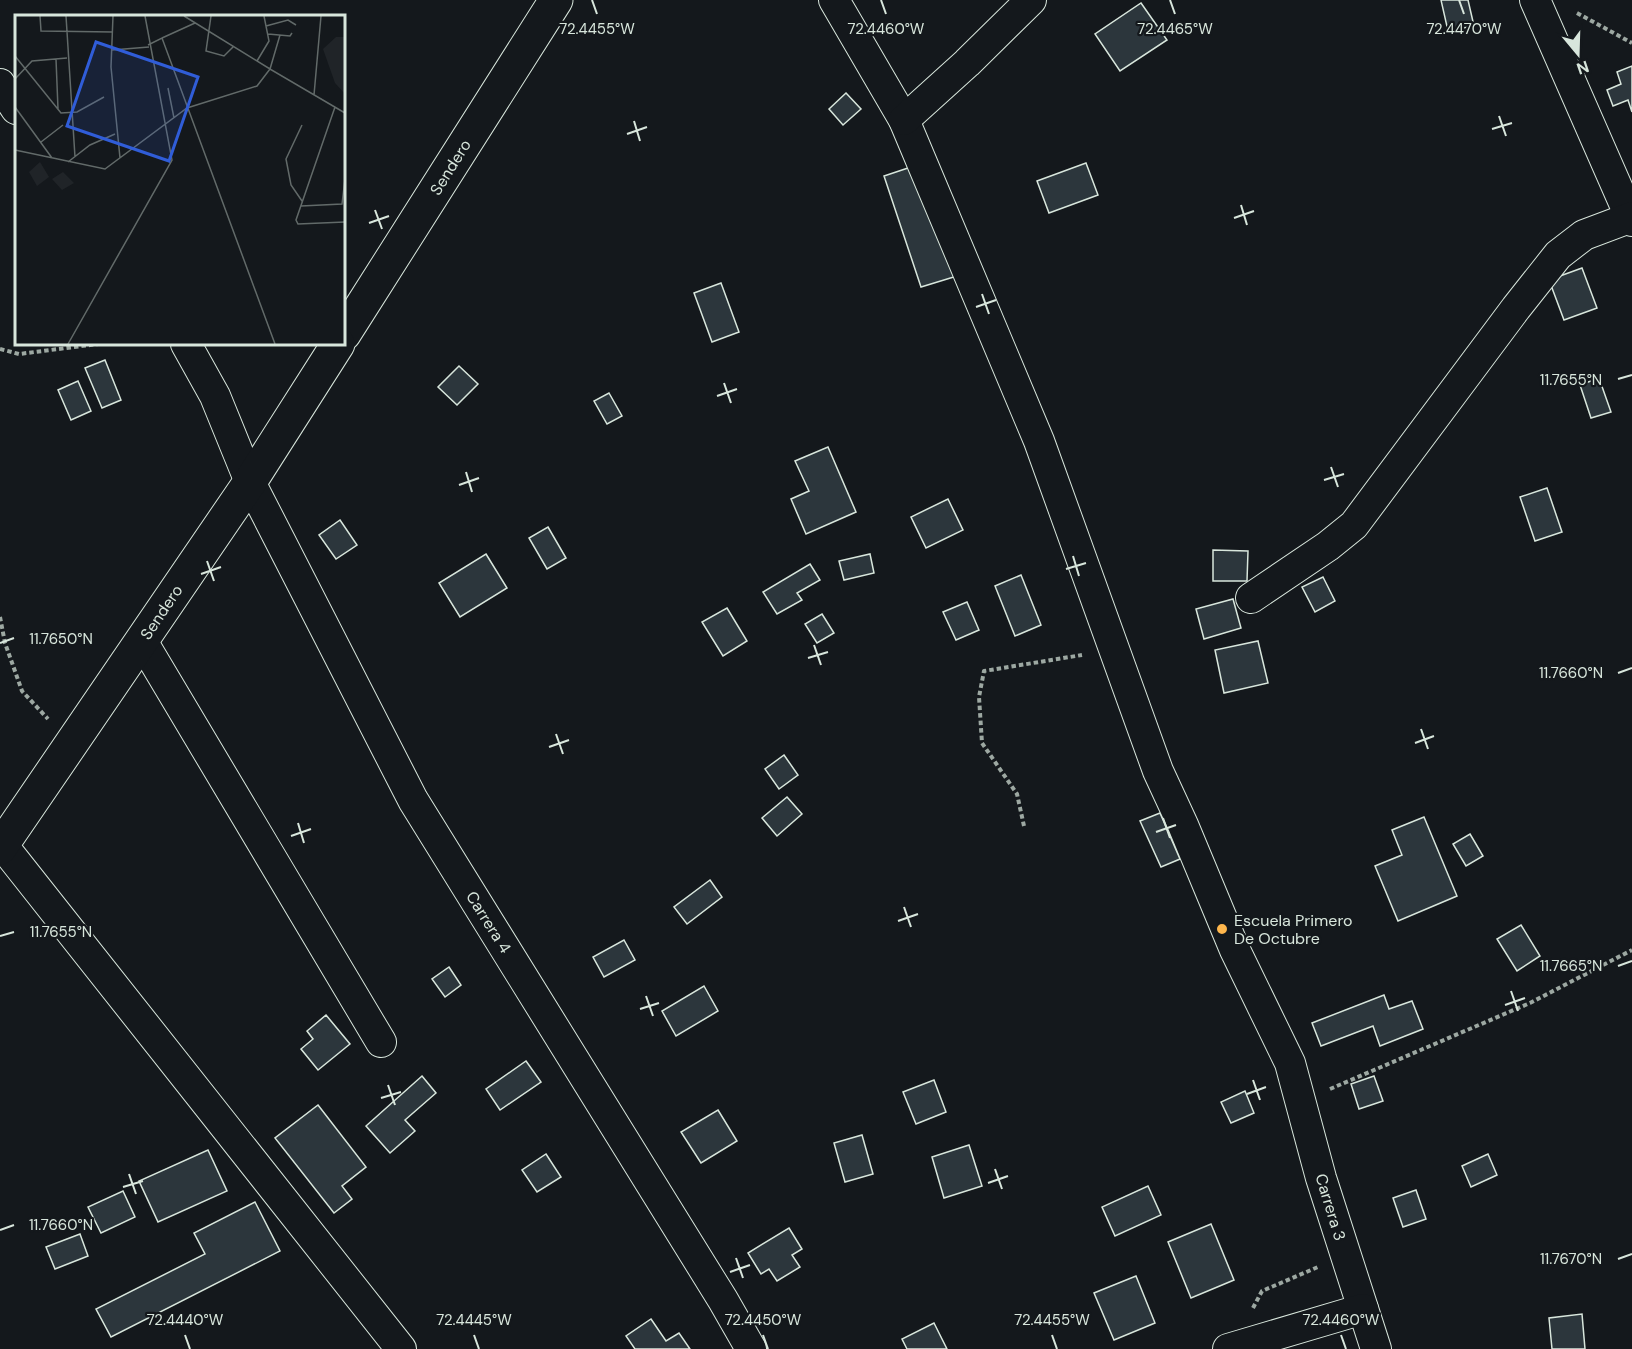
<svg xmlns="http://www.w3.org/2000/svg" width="1632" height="1349" font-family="'DM Sans',sans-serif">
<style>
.building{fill:#2c363c;stroke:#d8e6dc;stroke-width:1.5}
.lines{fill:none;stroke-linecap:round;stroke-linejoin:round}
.minor-casing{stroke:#d8e6dc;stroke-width:32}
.secondary-casing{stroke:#d8e6dc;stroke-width:35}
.path{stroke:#9da8a2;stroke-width:4;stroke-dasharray:4.5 3;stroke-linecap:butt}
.minor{stroke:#14181c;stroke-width:30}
.secondary{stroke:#14181c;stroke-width:33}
.ticks{fill:none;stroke:#d8e6dc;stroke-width:2}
.poi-dot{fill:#ffb74d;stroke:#14181c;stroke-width:2}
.labels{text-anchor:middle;stroke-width:4.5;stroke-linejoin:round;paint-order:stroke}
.street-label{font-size:16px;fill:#d8e6dc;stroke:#14181c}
.poi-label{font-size:16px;fill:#d8e6dc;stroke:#14181c;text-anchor:start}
.inset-road{fill:none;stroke:#626a69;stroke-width:1.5}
.view{fill:#305dd8;fill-opacity:0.15;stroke:#305dd8;stroke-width:3}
.inset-edge{fill:none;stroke:#d8e6dc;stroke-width:3}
.ticks-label{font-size:15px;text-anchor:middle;fill:#d8e6dc;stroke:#14181c;stroke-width:4.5;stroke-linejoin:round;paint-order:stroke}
</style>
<rect width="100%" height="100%" fill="#14181c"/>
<g class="building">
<path d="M1441,0h27l6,26 -26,5z"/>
<path d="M1141,3l26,37 -47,31 -25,-37z"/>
<path d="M1632,66v46l-4,-12 -15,6 -6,-16 14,-6 -4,-12z"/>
<path d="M846,93l15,16 -18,16 -14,-16z"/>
<path d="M1086,163l12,32 -49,18 -12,-32z"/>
<path d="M920,164l37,112 -36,11 -37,-111z"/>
<path d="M1582,268l15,40 -33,12 -15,-40z"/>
<path d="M721,283l18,49 -27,10 -18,-49z"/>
<path d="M105,360l16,40 -19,8 -17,-40z"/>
<path d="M459,366l19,18 -21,21 -19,-18z"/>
<path d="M1599,378l12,34 -20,6 -11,-33z"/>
<path d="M78,381l13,30 -20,9 -13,-30z"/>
<path d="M609,393l13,23 -15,8 -13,-23z"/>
<path d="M828,447l28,65 -50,22 -15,-35 18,-8 -14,-30z"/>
<path d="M1547,488l15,44 -27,9 -15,-44z"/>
<path d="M948,499l15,31 -37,18 -15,-31z"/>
<path d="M340,520l17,25 -21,14 -17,-24z"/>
<path d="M548,527l18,31 -19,11 -18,-31z"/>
<path d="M1213,550l35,1 -1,30h-34z"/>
<path d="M486,554l21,34 -47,29 -21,-34z"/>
<path d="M870,554l4,19 -30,7 -5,-19z"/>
<path d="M810,564l10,16 -23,13 5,7 -25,14 -14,-22z"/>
<path d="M1021,575l20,50 -26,11 -20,-50z"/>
<path d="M1323,577l12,24 -20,11 -13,-25z"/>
<path d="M1233,599l8,29 -37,11 -8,-30z"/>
<path d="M967,602l12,28 -23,10 -13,-28z"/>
<path d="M727,608l20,33 -24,15 -21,-34z"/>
<path d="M822,614l12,19 -17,10 -12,-19z"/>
<path d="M1258,641l10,42 -44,10 -9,-43z"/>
<path d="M784,755l14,20 -19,14 -14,-20z"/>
<path d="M787,797l15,17 -25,22 -15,-18z"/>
<path d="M1160,813l20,46 -19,8 -21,-46z"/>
<path d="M1424,817l33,79 -59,25 -23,-55 27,-11 -10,-25z"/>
<path d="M1470,834l13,22 -17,10 -13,-22z"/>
<path d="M710,880l12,17 -35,27 -13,-17z"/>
<path d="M1521,925l19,31 -23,15 -20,-32z"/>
<path d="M624,940l11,20 -31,17 -11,-20z"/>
<path d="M449,967l12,18 -16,12 -13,-18z"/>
<path d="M704,986l14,25 -42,25 -14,-25z"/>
<path d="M1384,995l5,14 23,-8 11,28 -43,17 -7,-20 -52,20 -9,-23z"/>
<path d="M326,1015l24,29 -32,26 -17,-21 12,-10 -6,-8z"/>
<path d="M526,1061l15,21 -41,28 -14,-21z"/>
<path d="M422,1076l14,17 -31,27 10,11 -25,22 -24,-27z"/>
<path d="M1374,1076l9,25 -24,8 -8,-25z"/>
<path d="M934,1080l12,32 -30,12 -13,-32z"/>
<path d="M1245,1091l9,22 -23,10 -10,-21z"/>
<path d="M318,1105l48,62 -24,19 10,13 -18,14 -59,-75z"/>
<path d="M718,1110l19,31 -36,22 -20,-31z"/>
<path d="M862,1135l11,39 -28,8 -11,-39z"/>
<path d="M969,1145l13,41 -38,12 -12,-41z"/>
<path d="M208,1150l19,41 -69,31 -19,-41z"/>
<path d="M546,1154l15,23 -24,15 -15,-22z"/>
<path d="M1488,1154l9,21 -26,12 -9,-21z"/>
<path d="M1148,1186l13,29 -46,21 -13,-29z"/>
<path d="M1416,1190l10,29 -23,8 -10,-29z"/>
<path d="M123,1191l12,26 -34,16 -13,-26z"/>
<path d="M255,1202l25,49 -169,86 -15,-28 109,-55 -11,-21z"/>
<path d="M1211,1224l23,56 -43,18 -23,-56z"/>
<path d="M789,1228l13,21 -10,6 8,12 -23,14 -8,-12 -8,5 -13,-21z"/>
<path d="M80,1234l8,22 -33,13 -9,-22z"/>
<path d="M1136,1276l19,47 -41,17 -20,-47z"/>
<path d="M1582,1314l3,35h-33l-3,-31z"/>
<path d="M651,1319l15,22 13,-8 11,16h-55l-9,-13z"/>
<path d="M934,1323l13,26h-40l-5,-10z"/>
</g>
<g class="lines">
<g class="minor-casing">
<g id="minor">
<path d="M834,0l70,120 135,321 119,330 25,54 52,125 55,113 31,115 55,171"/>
<path d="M1535,0l97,221"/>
<path d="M0,84l16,25"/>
<path d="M904,120l63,-57 64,-63"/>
<path d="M186,344l29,52 35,86 163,318 310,500 28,49"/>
<path d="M1251,598l77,-52 26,-21 162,-217 42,-53 26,-20 48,-18"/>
<path d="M142,641l239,401"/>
<path d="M0,842l401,507"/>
<path d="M1228,1349l135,-40"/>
</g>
</g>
<g class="secondary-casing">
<g id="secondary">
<path d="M344,334l212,-334"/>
<path d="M0,848l250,-366 88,-138"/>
</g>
</g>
<g class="path">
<path d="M1577,13l55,30"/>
<path d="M0,349l19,5 79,-10"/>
<path d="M0,617l5,26 17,48 26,28"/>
<path d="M1024,826l-7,-32 -35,-51 -3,-46 5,-26 98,-16"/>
<path d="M1330,1089l200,-86 102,-53"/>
<path d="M1253,1308l9,-17 56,-24"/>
</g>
<use href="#minor" class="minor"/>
<use href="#secondary" class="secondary"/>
</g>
<path class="ticks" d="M592,0l5,14M881,0l5,14M1170,0l5,14M1459,0l5,14M1499,116l7,20M634,121l6,20M1492,129l20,-6M627,134l20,-7M1241,205l6,20M375,210l7,19M1234,218l20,-7M369,223l20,-7M982,294l7,20M976,307l20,-7M1618,379l14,-4M724,383l7,20M717,396l20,-7M1331,467l7,20M466,472l6,20M1324,480l20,-6M459,485l20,-7M1073,556l6,20M207,561l7,20M1066,569l20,-6M201,574l20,-7M0,643l14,-5M814,645l7,20M808,658l20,-6M1618,673l14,-5M1421,729l7,20M556,734l7,20M1415,743l19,-7M549,747l20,-7M1163,818l7,20M298,823l6,20M1156,832l20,-7M291,836l20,-7M904,907l7,20M898,921l20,-7M0,936l14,-4M1618,966l14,-5M1511,991l7,20M646,996l7,20M1505,1005l20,-7M640,1009l19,-6M1253,1080l7,20M388,1085l7,20M1247,1094l19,-7M381,1098l20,-6M995,1169l7,20M129,1174l7,20M988,1183l20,-7M123,1187l20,-6M0,1230l14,-5M736,1258l7,20M1618,1259l14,-5M730,1272l20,-7M185,1335l5,14M474,1335l5,14M763,1335l5,14M1052,1335l5,14M1341,1335l5,14"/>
<circle class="poi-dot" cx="1222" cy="929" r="6"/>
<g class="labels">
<g class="street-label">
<text transform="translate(450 167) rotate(-58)" y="6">Sendero</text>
<text transform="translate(161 612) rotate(-56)" y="6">Sendero</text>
<text transform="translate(489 922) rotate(58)" y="6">Carrera 4</text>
<text transform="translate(1331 1207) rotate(73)" y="6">Carrera 3</text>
</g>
<g class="poi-label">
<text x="1234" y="926">Escuela Primero<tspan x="1234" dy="18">De Octubre</tspan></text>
</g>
</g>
<g transform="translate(15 15)">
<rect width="330" height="330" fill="#14181c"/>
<path d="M321,22h9v57l-10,-11 -12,-34zM25,147l9,15 -12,9 -8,-14zM48,157l11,11 -12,7 -10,-11z" fill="#202428"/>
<path class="inset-road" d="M25,1l1,15 72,1M51,1l9,141M98,1l-2,51 9,91M169,1l86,53 10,-34M196,1l-5,35 18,5 10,-10M251,11l22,-6 8,5M253,19l22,2 2,-3M147,23l33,-15M133,30l14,-7 113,306M97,35l37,-3M0,41l46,57 16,-1 27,-15M41,44l2,50M242,46l12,-20 -5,-25M0,64l17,-18 35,-3M153,73l6,30M299,80l7,-79M0,92l37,51M320,92l-39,113 2,4 47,-2M26,127l22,-17M0,135l90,19 82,-61 70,-22 13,-17 75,44M53,147l22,-17 25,-11M287,186l-11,-16 -5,-26 16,-34M286,191l41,-2 3,-25M53,329l104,-184 -27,-144"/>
<path class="view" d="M81,27l102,35 -29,84 -102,-35z"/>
<rect width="330" height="330" class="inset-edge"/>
</g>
<g class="ticks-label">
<text x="597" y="34">72.4455°W</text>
<text x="886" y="34">72.4460°W</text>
<text x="1175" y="34">72.4465°W</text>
<text x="1464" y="34">72.4470°W</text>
<text x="1571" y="385">11.7655°N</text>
<text x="61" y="644">11.7650°N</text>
<text x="1571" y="678">11.7660°N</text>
<text x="61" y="937">11.7655°N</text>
<text x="1571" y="971">11.7665°N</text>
<text x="61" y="1230">11.7660°N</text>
<text x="1571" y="1264">11.7670°N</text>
<text x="185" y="1325">72.4440°W</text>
<text x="474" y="1325">72.4445°W</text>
<text x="763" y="1325">72.4450°W</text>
<text x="1052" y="1325">72.4455°W</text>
<text x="1341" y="1325">72.4460°W</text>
</g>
<g transform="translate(1578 54) rotate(161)" stroke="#14181c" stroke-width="4.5" paint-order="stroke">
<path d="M0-4.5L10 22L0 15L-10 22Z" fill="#d8e6dc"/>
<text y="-9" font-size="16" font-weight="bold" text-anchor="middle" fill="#d8e6dc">N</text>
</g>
</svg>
